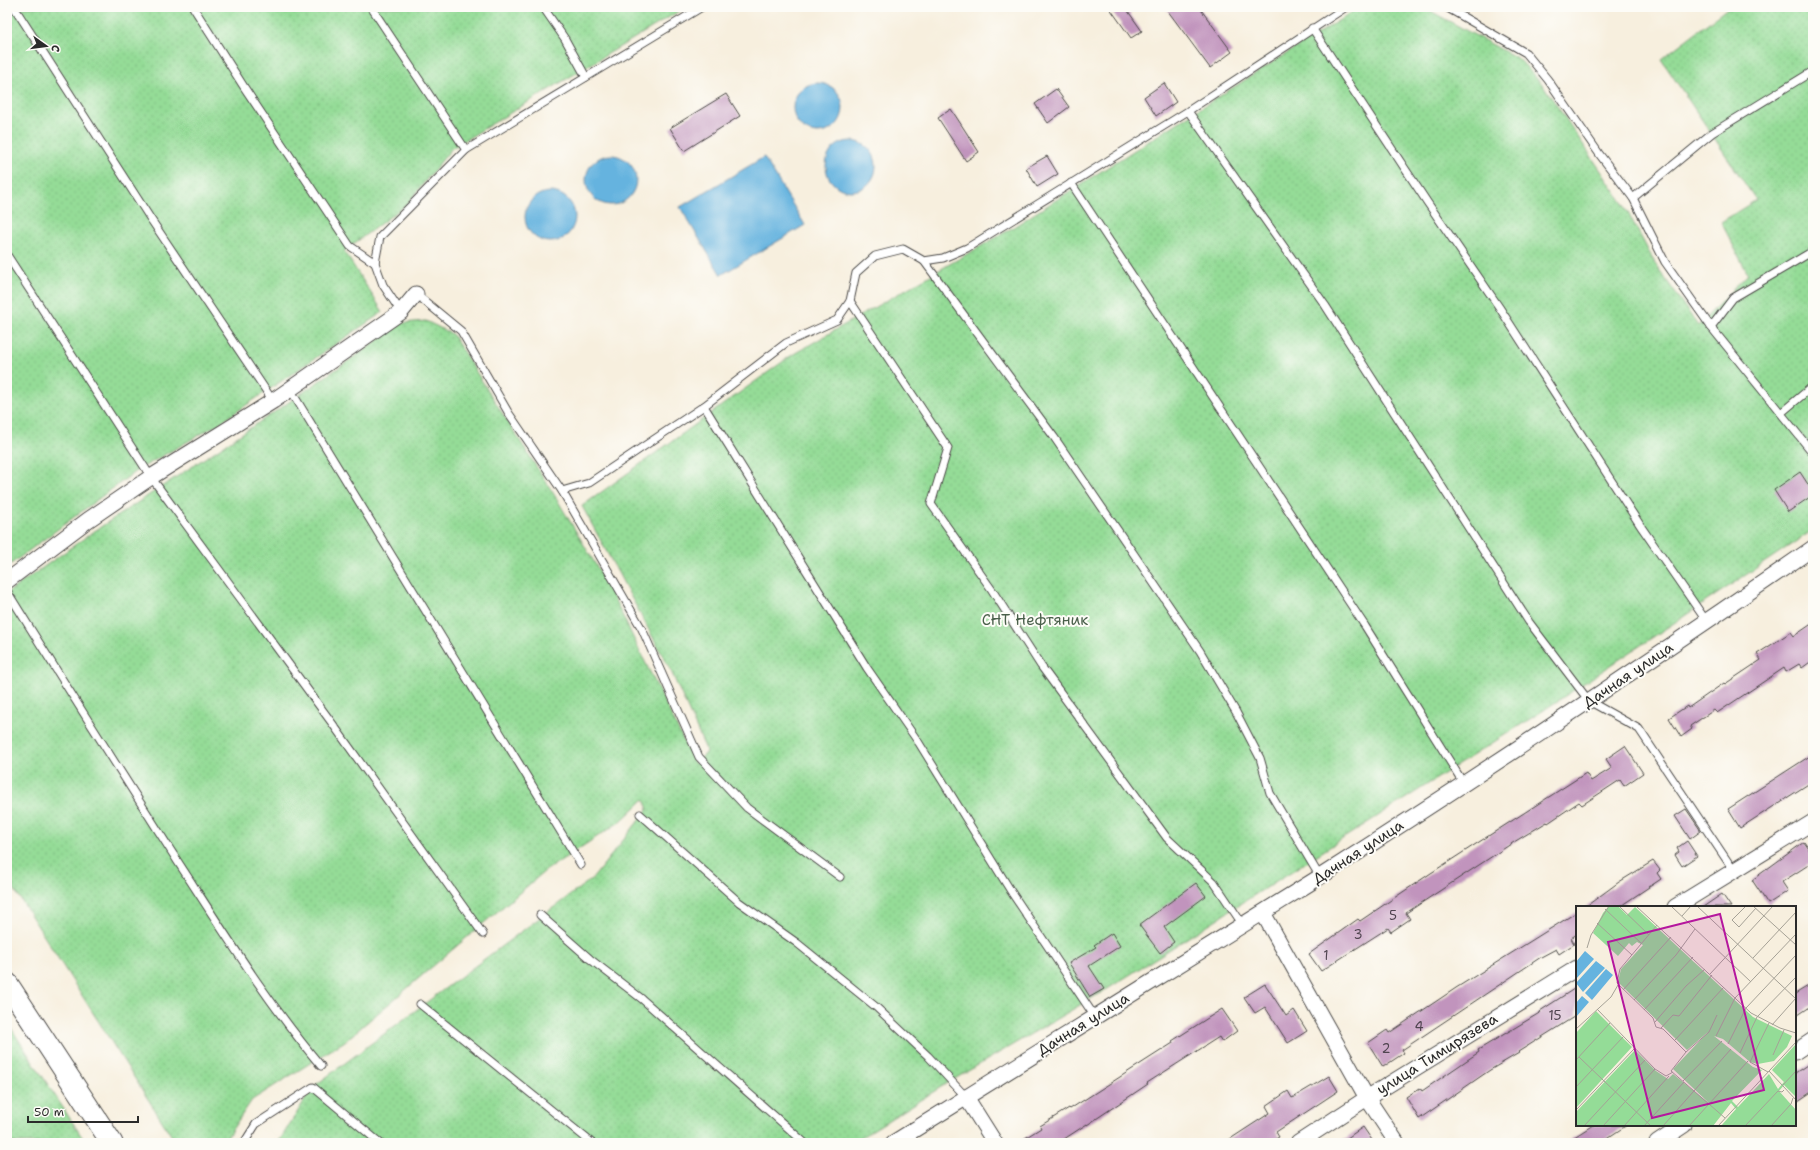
<svg xmlns="http://www.w3.org/2000/svg" width="1820" height="1150" font-family="'Shantell Sans',sans-serif">
<style>
.garden{fill:url(#garden-dots);stroke:#608461}
.water{fill:#65b3df;stroke:#486f85}
.building{fill:#c194bd}
.lines{fill:none;stroke-linecap:round;stroke-linejoin:round}
.lane-casing{stroke:#4a4846;stroke-width:9}
.street-casing{stroke:#4a4846;stroke-width:17}
.secondary-casing{stroke:#4a4846;stroke-width:23}
.lane{stroke:#fff;stroke-width:7}
.street{stroke:#fff;stroke-width:15}
.secondary{stroke:#fff;stroke-width:21}
.labels{text-anchor:middle;stroke-width:4;stroke-linejoin:round;paint-order:stroke}
.number-label{font-size:13px;fill:#504550}
.park-label{font-size:15px;fill:#4a604b;stroke:#fdfcf7}
.street-label{font-size:15px;fill:#2b2b2b;stroke:#fdfcf7}
.inset-road{fill:none;stroke:#a5a196;stroke-width:1}
.view{fill:#b5179e;fill-opacity:0.15;stroke:#b5179e;stroke-width:2}
.inset-edge{fill:none;stroke:#2b2b2b;stroke-width:2}
</style>
<defs>
<pattern id="garden-dots" width="8" height="8" patternUnits="userSpaceOnUse"><rect width="8" height="8" fill="#94dc97"/><path d="M2 2h.1M6 6h.1" fill="none" stroke="#80bd82" stroke-width="1.8" stroke-linecap="round"/></pattern>
</defs>
<rect width="100%" height="100%" fill="#fdfcf7"/>
<filter id="ink" filterUnits="userSpaceOnUse"><feTurbulence type="fractalNoise" baseFrequency=".025" numOctaves="2"/><feDisplacementMap in="SourceGraphic" scale="8" xChannelSelector="R" yChannelSelector="G"/><feConvolveMatrix kernelMatrix="1 2 1 2 8 2 1 2 1" color-interpolation-filters="sRGB"/></filter>
<filter id="wash" filterUnits="userSpaceOnUse"><feTurbulence type="fractalNoise" baseFrequency=".012" numOctaves="4" result="noise"/><feDisplacementMap in="SourceGraphic" scale="16" xChannelSelector="R" yChannelSelector="G"/><feGaussianBlur stdDeviation="0.9" result="paint"/><feColorMatrix in="noise" values="0 0 0 0 0 0 0 0 0 0 0 0 0 0 0 0 0 1.4 0 .05"/><feComposite in="paint" operator="in"/></filter>
<g filter="url(#wash)">
<rect width="100%" height="100%" fill="#f7efde"/>
<g class="garden">
<path d="M7,7h679l-234,141 -45,56 -63,47 39,61 -166,113 -81,46 -129,96z"/>
<path d="M1360,7h63l96,52 24,26 81,120 32,60 42,61 50,-52 -27,-52 35,-22 -95,-141 68,-52h84v523l-269,180 -435,278 -168,99 -89,56h-574l35,-56 280,-209 55,-69 -4,-10 -23,22 -76,50 -200,170 -93,59 -29,43h-47l-169,-265v-285l86,-61 183,-121 127,-88 23,-2 26,13 103,162 51,86 89,182 12,-12 -36,-81 -89,-165 210,-151 215,-124z"/>
<path d="M7,1022l79,121h-79z"/>
</g>
<g class="water">
<circle cx="818" cy="108" r="25"/>
<circle cx="851" cy="166" r="25"/>
<circle cx="611" cy="180" r="25"/>
<path d="M764,157l41,68 -84,50 -41,-68z"/>
<circle cx="550" cy="217" r="25"/>
</g>
<g id="blocks">
<g class="building">
<path d="M1109,7h16l17,24 -11,7z"/>
<path d="M1165,7h34l33,45 -22,16z"/>
<path d="M1164,83l12,19 -20,14 -12,-19z"/>
<path d="M1056,89l13,18 -21,16 -13,-19z"/>
<path d="M726,94l14,22 -56,35 -14,-23z"/>
<path d="M951,109l28,43 -13,9 -28,-43z"/>
<path d="M1047,156l11,18 -21,13 -11,-19z"/>
<path d="M1800,472l13,20v3l-25,17 -14,-22z"/>
<path d="M1813,623v37l-11,8 -3,-4 -13,8 -2,-4 -67,45 -3,-3 -24,16 2,3 -11,8 -12,-19 18,-12 1,2 36,-25 1,1 36,-24 -4,-6 34,-22 3,4z"/>
<path d="M1625,746l18,27 -19,13 -4,-6 -38,25 -3,-3 -31,21 -1,-1 -33,20 -108,71 4,6 -19,13 -3,-4 -67,43 -12,-17 49,-35 2,2 71,-48 155,-100 5,8 21,-13 -6,-9z"/>
<path d="M1813,754v27l-73,47 -12,-19z"/>
<path d="M1686,809l15,22 -11,8 -15,-23z"/>
<path d="M1687,841l10,15 -15,10 -7,-11 4,-3 -2,-4z"/>
<path d="M1804,842l9,13v7l-31,20 6,9 -20,13 -16,-24z"/>
<path d="M1653,861l7,9 -3,3 4,6 -42,28h-34l34,-25z"/>
<path d="M1196,883l10,13 -42,31 10,15 -14,11 -21,-28z"/>
<path d="M1722,894l9,13h-28z"/>
<path d="M1577,912v22l-6,4 3,6 -15,10 -3,-5 -15,8 -139,93 2,3 -21,14 -15,-24 19,-13 2,3 67,-45z"/>
<path d="M1112,933l8,13 -31,20 15,23 -14,8 -21,-34 27,-16 -2,-2z"/>
<path d="M1813,983v22l-18,12v-23z"/>
<path d="M1265,984l21,32 8,-6 13,21 -19,12 -23,-36 -10,6 -11,-16z"/>
<path d="M1577,987v28l-59,37 1,1 -29,17 -71,49 -13,-22 14,-9 2,3 57,-39 -1,-2 63,-38 -1,-1z"/>
<path d="M1222,1009l15,22 -15,11 -3,-5 -72,46 1,1 -61,41v-1l-29,19h-41l24,-15 -1,-2 29,-18 1,1 103,-66 -1,-2z"/>
<path d="M1813,1061v30l-18,12v-30z"/>
<path d="M1329,1076l9,15 -62,41 3,5 -10,6h-45l46,-30 -4,-7 22,-15 4,7z"/>
<path d="M1593,1125h34l-27,18h-35z"/>
<path d="M1363,1127l11,16h-34z"/>
</g>
</g>
</g>
<g filter="url(#ink)">
<use href="#blocks" fill-opacity="0" stroke="#4a4846" stroke-width="1"/>
<g class="lines">
<g class="lane-casing">
<g id="lane">
<path d="M14,7l136,211 123,183"/>
<path d="M193,7l51,80 106,159 25,17"/>
<path d="M371,7l95,143"/>
<path d="M543,7l22,32 21,38"/>
<path d="M1446,7l80,46 22,27 52,75 33,43 32,64 46,65 102,126"/>
<path d="M1312,28l115,174 72,105 143,221 65,94"/>
<path d="M1188,111l137,194 204,317 60,79 50,28 95,142"/>
<path d="M1071,183l294,443 99,158"/>
<path d="M1633,198l79,-65 101,-62"/>
<path d="M7,255l144,222 181,246 151,211"/>
<path d="M924,261l130,176 146,214 36,61 24,46 10,35 50,84"/>
<path d="M416,294l45,37 47,81 54,79 80,138 57,128 48,51 93,69"/>
<path d="M850,301l98,147 -17,56 61,86 49,76 126,172 47,44 29,43"/>
<path d="M401,312l-18,-27 -8,-22 5,-26 86,-87 236,-143"/>
<path d="M1711,327l22,-29 80,-47"/>
<path d="M290,389l291,476"/>
<path d="M704,406l163,262 52,75 93,150 83,124"/>
<path d="M1781,413l32,-27"/>
<path d="M562,491l27,-8 115,-77 82,-63 51,-23 13,-19 6,-28 19,-17 28,-7 21,12 19,-3 24,-10 221,-137 158,-104"/>
<path d="M7,591c57,92 115,183 173,274 45,69 88,138 141,201"/>
<path d="M640,814l99,88 58,41 79,64 52,49 38,41"/>
<path d="M540,915l50,44 52,40 163,144"/>
<path d="M420,1004l172,139"/>
<path d="M244,1143l12,-19 57,-37 67,56"/>
</g>
</g>
<g class="street-casing">
<g id="street">
<path d="M7,581l81,-61 63,-43 122,-76 128,-89 15,-18"/>
<path d="M1675,907l138,-85"/>
<path d="M1263,913l104,185 30,45"/>
<path d="M1795,1052l18,-12"/>
<path d="M966,1097l29,46"/>
<path d="M893,1143c141,-89 284,-176 425,-265 168,-107 332,-217 495,-330"/>
<path d="M1298,1143l69,-45 210,-130"/>
<path d="M1657,1143l27,-18"/>
</g>
</g>
<g class="secondary-casing">
<path id="secondary" d="M7,983l105,160"/>
</g>
<use href="#lane" class="lane"/>
<use href="#street" class="street"/>
<use href="#secondary" class="secondary"/>
</g>
</g>
<g class="labels">
<g class="number-label">
<text x="1393" y="920">5</text>
<text x="1358" y="939">3</text>
<text x="1326" y="960">1</text>
<text x="1555" y="1020">15</text>
<text x="1419" y="1031">4</text>
<text x="1386" y="1053">2</text>
</g>
<g class="park-label">
<text x="1035" y="625">СНТ Нефтяник</text>
</g>
<g class="street-label">
<text transform="translate(1628 675) rotate(-34)" y="5">Дачная улица</text>
<text transform="translate(1358 852) rotate(-33)" y="5">Дачная улица</text>
<text transform="translate(1083 1024) rotate(-32)" y="5">Дачная улица</text>
<text transform="translate(1437 1054) rotate(-32)" y="5">улица Тимирязева</text>
</g>
</g>
<g transform="translate(1576 906)">
<rect width="220" height="220" fill="#f7efde"/>
<path d="M33,0h9l9,9 8,-8 118,110 39,19 -5,11 -13,14 -16,3 -8,-2 -27,-23 -9,-3 39,31 9,3 -30,31 6,6 31,-33 9,15 6,-7 -12,-12 24,-26v53l-12,-12 -5,6 17,19v16h-75l15,-17 -5,-6 -18,23h-137v-14l59,-62 21,21 12,8 5,-5 37,30 -37,-35 35,-37 -21,18 -69,-68 3,-13 22,-24 -6,-3 -5,4 -3,-3 -11,13 -25,-23 10,-20zM20,105l36,36 -56,61v-75z" fill="#94dc97"/>
<path d="M9,45l9,8 -18,20v-17zM20,55l9,7 -22,24 -7,-9zM30,63l7,6 -21,25 -7,-7zM6,90l7,6 -13,15v-14z" fill="#65b3df"/>
<path class="inset-road" d="M43,0l30,29M60,0l115,107 29,15 16,5M95,0l80,76M121,0l99,93M170,0l-14,14 7,7 17,-19M177,0l43,39M29,3l37,35M106,10l9,-10M21,17l35,32M81,19l-37,44 -3,14 36,35 3,9 7,2 23,23M11,42l4,-13 18,-29M177,52l43,-46M134,68l63,-68M47,84l48,-53M58,94l42,-45 19,-26M21,103l58,60 11,7 7,-4M68,104l49,-53M141,109l-8,17 -23,20 -15,19 54,47M79,116l31,-36 19,-17M196,119l24,-27M85,122l12,-13 6,1 33,-41M0,123l35,-32 7,-12M140,130l19,-38 61,-64M99,134l49,-53M152,138l18,-36 50,-53M164,147l17,-36 39,-40M197,149l11,-25M3,151l72,69M0,154l34,-37M193,165l27,29M192,166l-18,-10 19,-39M107,175l39,-40M206,180l14,-15M0,181l47,-50M0,204l58,-61M8,220l61,-66M27,220l52,-57M48,220l45,-50M68,220l40,-44M87,220l68,-77M113,220l59,-65M142,220l78,-84M169,220l33,-35 4,1 2,-2M195,220l20,-22 2,-6"/>
<path class="view" d="M144,8l44,176 -112,28 -44,-176z"/>
<rect width="220" height="220" class="inset-edge"/>
</g>
<rect width="1820" height="1150" fill="none" stroke="#fdfcf7" stroke-width="24"/>
<g transform="translate(46 46) rotate(104)" stroke="#fdfcf7" stroke-width="3" paint-order="stroke">
<path d="M0-3L7 15L0 10L-7 15Z" fill="#2b2b2b"/>
<text y="-6" font-size="11" font-weight="bold" text-anchor="middle" fill="#2b2b2b">С</text>
</g>
<path d="M28 1116v6h110v-6" fill="none" stroke="#2b2b2b" stroke-width="2"/>
<text x="34" y="1116" font-size="12" fill="#2b2b2b" stroke="#fdfcf7" stroke-width="3" paint-order="stroke">50 m</text>
</svg>
